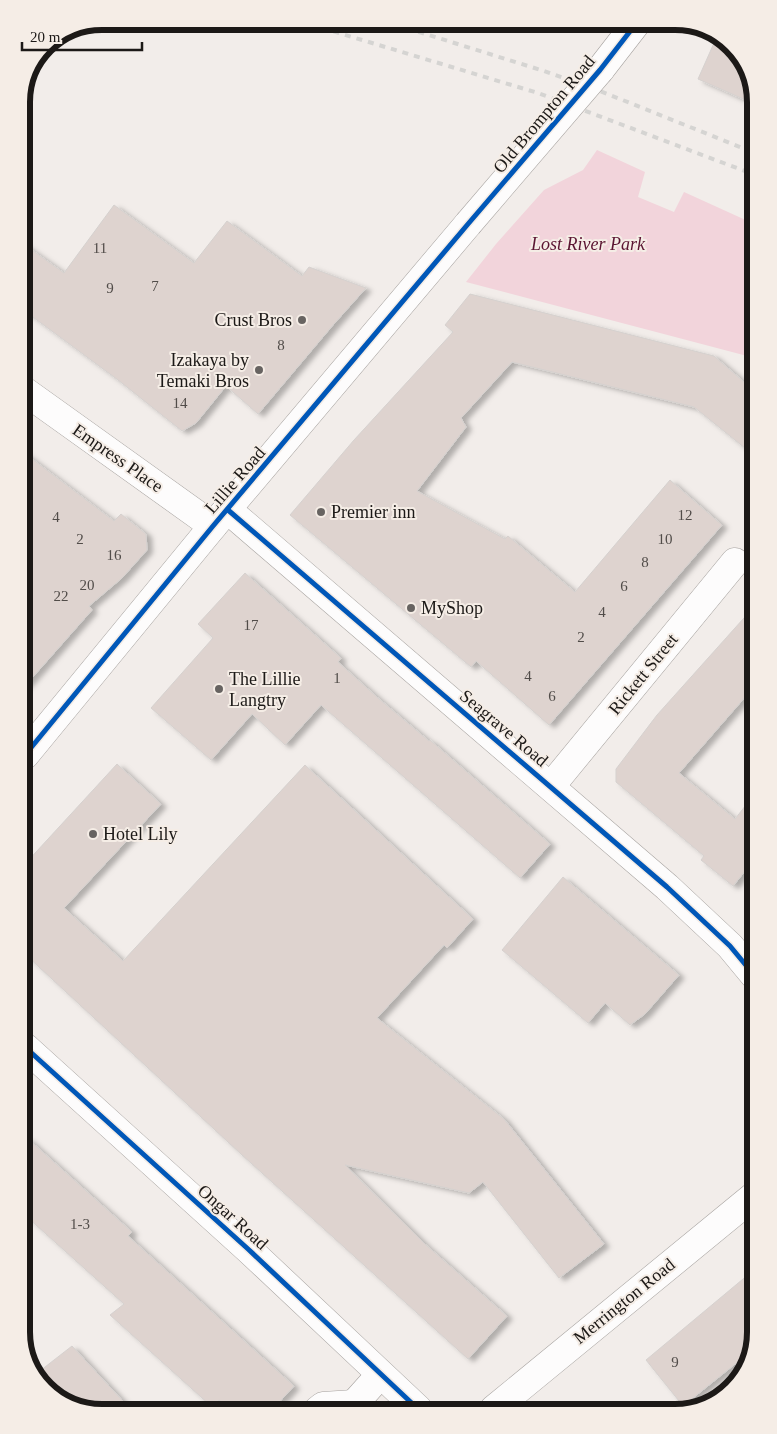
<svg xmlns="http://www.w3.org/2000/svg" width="777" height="1434" font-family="'Times New Roman',serif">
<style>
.green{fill:#f2d4db}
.building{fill:#ded3cf;stroke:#d5d1cf;filter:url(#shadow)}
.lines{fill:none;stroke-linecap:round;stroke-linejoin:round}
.minor-casing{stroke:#a6a29f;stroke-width:29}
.primary-casing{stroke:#a6a29f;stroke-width:29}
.minor{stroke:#fdfcfc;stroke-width:28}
.primary{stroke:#fdfcfc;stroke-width:28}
.rail{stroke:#d5d4d2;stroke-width:4;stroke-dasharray:6 6;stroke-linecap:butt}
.primary-bridge-casing{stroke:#a6a29f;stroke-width:29;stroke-linecap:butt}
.primary-bridge{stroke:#fdfcfc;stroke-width:28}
.cycleway-casing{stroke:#f5ede6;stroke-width:8}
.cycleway{stroke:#0057b8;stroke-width:5}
.poi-dot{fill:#676361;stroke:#f5ede6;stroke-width:2}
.labels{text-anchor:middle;stroke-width:4;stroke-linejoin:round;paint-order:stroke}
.number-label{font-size:15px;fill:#514c49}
.street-label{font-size:18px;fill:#1c1917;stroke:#f5ede6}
.park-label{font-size:18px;font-style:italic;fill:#5b1532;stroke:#f5ede6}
.poi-label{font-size:18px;fill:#1c1917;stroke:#f5ede6;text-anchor:start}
.rim{fill:none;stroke:#1c1917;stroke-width:6}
</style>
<defs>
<filter id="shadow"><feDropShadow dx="5.5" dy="3" stdDeviation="2.5" flood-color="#0004"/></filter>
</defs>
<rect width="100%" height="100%" fill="#f2edea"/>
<path class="green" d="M597,150l48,22 -7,25 36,15 10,-20 66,30 1,135 -285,-75 30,-38 48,-54 39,-20z"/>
<g class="building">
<path d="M718,34l32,37v31l-52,-23z"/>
<path d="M114,205l80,58 33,-42 75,55 7,-9 57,21 -33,37 -75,89 -32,-28 -30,37 -14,8 -64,-51 -96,-71v-66l42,30z"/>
<path d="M470,294l244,62 37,32v65l-57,-46 -182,-45 -51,56 5,9 -49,64 88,48 3,-3 67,56 95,-112 52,45 -173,200 -73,-64 -5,6 -181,-152 64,-75 99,-108 -8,-7z"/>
<path d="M23,452l91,69 7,-7 25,20 1,16 -25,28 -33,28 3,4 -68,77z"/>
<path d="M245,573l96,85 -3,4 40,36 51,43 1,-1 120,104 -30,34 -199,-173 -36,40 -33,-31 -41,46 -60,-52 62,-70 -15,-14z"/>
<path d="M752,609l1,79 -74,85 56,46 18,-23v65l-20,25 -32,-26 3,-4 -88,-74v-13l41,-54z"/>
<path d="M117,764l44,40 -97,104 59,53 182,-196 168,154 -26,29 -3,-3 -67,73 127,101 100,125 -45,34 -76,-96 -14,11 -124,-28 81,80 81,71 -39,43 -226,-204 -216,-200 -1,-91z"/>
<path d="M563,877l116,98 -34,39 -15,11 -25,-22 -17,20 -86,-73z"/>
<path d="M26,1137l106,95 -4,4 166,150 -23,25h-39l-13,-11 -7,7 -102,-92 14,-11 -97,-87z"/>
<path d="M755,1269l1,64 -6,19 -67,54 -37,-46z"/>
<path d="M72,1346l61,66 -36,1 -40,-14 -21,-25z"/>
</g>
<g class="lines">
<g class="minor-casing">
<g id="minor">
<path d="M23,390l190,136"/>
<path d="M228,510l439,377 63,59 24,29"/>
<path d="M551,786l184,-224"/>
<path d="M26,1048l222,201 170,160"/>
<path d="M494,1409l261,-214"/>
<path d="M318,1410l5,-4 31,-2"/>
<path d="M352,1410l2,-6 26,-29"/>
</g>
</g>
<g class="primary-casing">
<g id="primary">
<path d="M600,70l38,-49"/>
<path d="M25,755l188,-229 255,-302"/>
</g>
</g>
<use href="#minor" class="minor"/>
<use href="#primary" class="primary"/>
<g class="rail">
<path d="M299,21l239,72 212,80"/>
<path d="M384,21l160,50 56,20 150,60"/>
</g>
<g class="primary-bridge-casing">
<path id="primary-bridge" d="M468,224l132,-154"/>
</g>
<use href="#primary-bridge" class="primary-bridge"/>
<g class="cycleway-casing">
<g id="cycleway">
<path d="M228,510l439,377 63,59 24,29"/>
<path d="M25,755l188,-229 255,-302 132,-154 38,-49"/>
<path d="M26,1048l222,201 170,160"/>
</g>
</g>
<use href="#cycleway" class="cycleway"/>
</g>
<g class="poi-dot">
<circle cx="302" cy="320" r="5"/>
<circle cx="259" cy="370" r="5"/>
<circle cx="321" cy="512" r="5"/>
<circle cx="411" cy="608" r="5"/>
<circle cx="219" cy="689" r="5"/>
<circle cx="93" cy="834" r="5"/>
</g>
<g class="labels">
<g class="number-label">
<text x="100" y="253">11</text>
<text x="155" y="291">7</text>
<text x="110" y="293">9</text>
<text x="281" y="350">8</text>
<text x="180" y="408">14</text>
<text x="685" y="520">12</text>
<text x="56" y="522">4</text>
<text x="80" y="544">2</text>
<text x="665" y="544">10</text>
<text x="114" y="560">16</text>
<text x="645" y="567">8</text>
<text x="87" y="590">20</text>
<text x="624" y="591">6</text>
<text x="61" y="601">22</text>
<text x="602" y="617">4</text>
<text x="251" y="630">17</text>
<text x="581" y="642">2</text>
<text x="528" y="681">4</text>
<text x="337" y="683">1</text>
<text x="552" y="701">6</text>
<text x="80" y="1229">1-3</text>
<text x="675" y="1367">9</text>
</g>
<g class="street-label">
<text transform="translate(544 114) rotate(-50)" y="6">Old Brompton Road</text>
<text transform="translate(118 458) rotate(35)" y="6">Empress Place</text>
<text transform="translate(235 480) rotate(-49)" y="6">Lillie Road</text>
<text transform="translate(643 674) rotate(-51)" y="6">Rickett Street</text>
<text transform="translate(504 728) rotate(40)" y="6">Seagrave Road</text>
<text transform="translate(233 1217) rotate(42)" y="6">Ongar Road</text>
<text transform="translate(624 1301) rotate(-39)" y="6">Merrington Road</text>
</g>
<g class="park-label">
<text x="588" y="250">Lost River Park</text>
</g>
<g class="poi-label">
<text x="292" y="326" text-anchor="end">Crust Bros</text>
<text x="249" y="366" text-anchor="end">Izakaya by<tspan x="249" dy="21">Temaki Bros</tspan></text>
<text x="331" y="518">Premier inn</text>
<text x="421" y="614">MyShop</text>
<text x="229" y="685">The Lillie<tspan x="229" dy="21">Langtry</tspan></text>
<text x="103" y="840">Hotel Lily</text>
</g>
</g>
<path d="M0 0H777V1434H0ZM102 30H675A72 72 0 0 1 747 102V1332A72 72 0 0 1 675 1404H102A72 72 0 0 1 30 1332V102A72 72 0 0 1 102 30Z" fill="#f5ede6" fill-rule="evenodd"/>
<path class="rim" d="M102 30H675A72 72 0 0 1 747 102V1332A72 72 0 0 1 675 1404H102A72 72 0 0 1 30 1332V102A72 72 0 0 1 102 30Z"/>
<path d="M22 42v8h120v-8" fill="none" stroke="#1c1917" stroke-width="2.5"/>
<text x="30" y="42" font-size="15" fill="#1c1917" stroke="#f5ede6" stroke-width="4" paint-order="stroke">20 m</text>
</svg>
